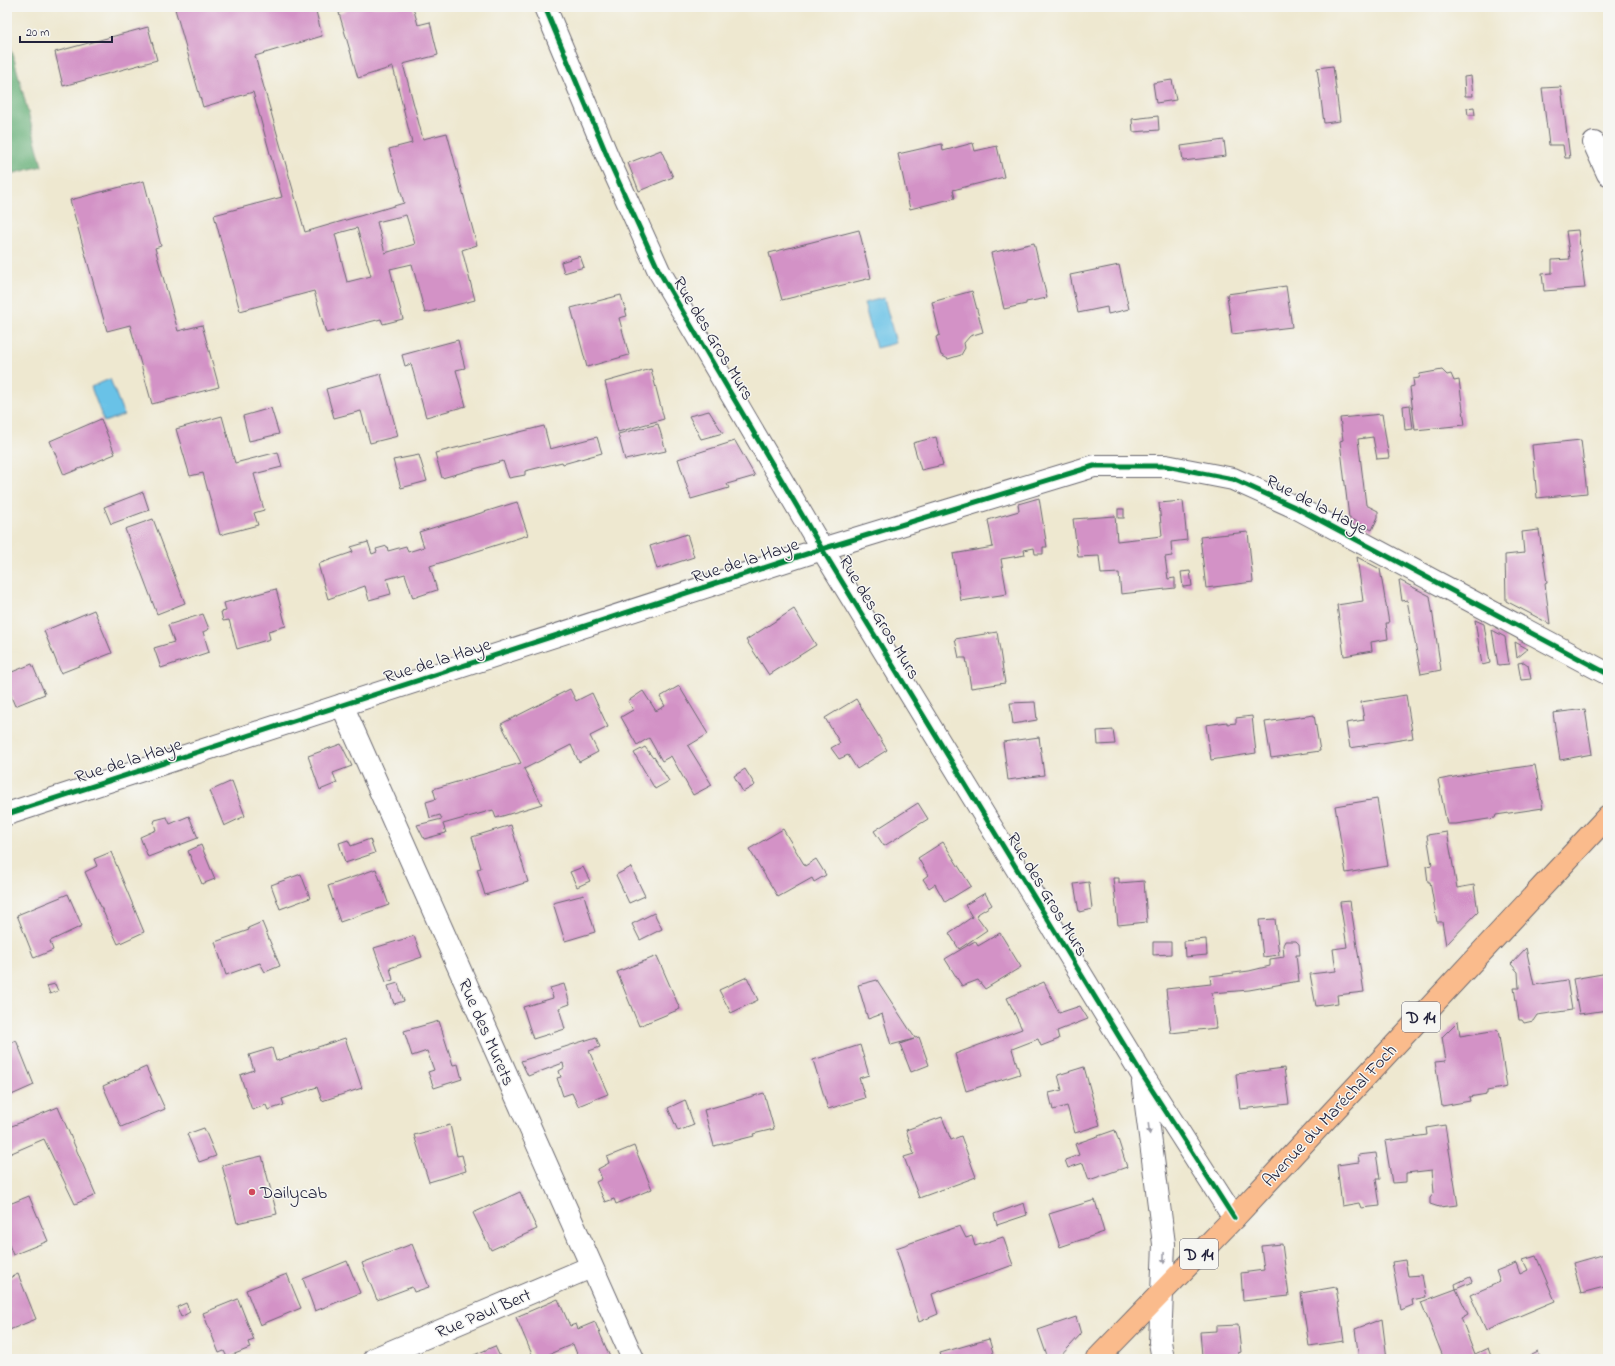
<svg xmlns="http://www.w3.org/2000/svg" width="1615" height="1366" font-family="'Indie Flower',sans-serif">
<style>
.forest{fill:#64ae76;stroke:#436858}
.water{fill:#69c2e7;stroke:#467291}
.building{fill:#d392c6;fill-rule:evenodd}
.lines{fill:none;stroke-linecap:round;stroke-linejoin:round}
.minor-casing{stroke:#69676f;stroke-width:24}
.major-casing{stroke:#69676f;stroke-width:24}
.minor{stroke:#fff;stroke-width:22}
.major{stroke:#fabb8c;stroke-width:22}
.cycleway-casing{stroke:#f6f6f2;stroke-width:8}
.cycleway{stroke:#00873e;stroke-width:5}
.oneway{fill:#9c9ca7}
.poi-dot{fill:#d1495b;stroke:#f6f6f2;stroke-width:1.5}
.labels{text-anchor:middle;stroke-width:3;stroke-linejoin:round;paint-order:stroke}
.shield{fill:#f6f6f2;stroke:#626272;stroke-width:1}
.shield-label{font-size:17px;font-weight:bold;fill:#22223b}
.street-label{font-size:18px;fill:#22223b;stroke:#f6f6f2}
.poi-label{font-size:18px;fill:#22223b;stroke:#f6f6f2;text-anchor:start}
</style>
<rect width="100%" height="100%" fill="#f6f6f2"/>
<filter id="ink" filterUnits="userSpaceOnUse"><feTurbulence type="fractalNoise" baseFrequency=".025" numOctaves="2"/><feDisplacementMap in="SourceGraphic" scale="8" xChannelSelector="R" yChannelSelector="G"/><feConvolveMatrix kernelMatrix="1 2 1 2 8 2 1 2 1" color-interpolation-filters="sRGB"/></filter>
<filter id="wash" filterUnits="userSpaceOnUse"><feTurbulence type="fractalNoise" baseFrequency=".012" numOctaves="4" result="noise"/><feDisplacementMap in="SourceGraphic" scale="16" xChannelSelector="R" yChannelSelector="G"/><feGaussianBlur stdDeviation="0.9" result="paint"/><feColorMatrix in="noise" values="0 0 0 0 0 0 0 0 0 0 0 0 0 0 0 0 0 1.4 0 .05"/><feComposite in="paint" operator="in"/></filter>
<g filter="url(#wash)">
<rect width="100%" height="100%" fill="#eee8d0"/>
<path class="forest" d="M7,32l35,134 -35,9z"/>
<g class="water">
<path d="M884,298l12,45 -20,5 -12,-45z"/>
<path d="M110,379l14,36 -20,7 -13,-35z"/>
</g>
<g id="blocks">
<g class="building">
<path d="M183,7h132l7,29 -67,20 50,176 99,-29 -15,-54 23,-6 -19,-76 -35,11 -19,-65 15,-6h59l5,18 12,-3 8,33 -35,9 20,75 24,-6 30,112 -15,5 13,50 -50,13 -13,-49 -22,5 13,50 -20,5 -2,-5 -55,14 -12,-42 -74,20 -26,-96 68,-18 -29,-105 -50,15 -28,-98zM406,215l9,29 -30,9 -8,-31zM357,228l14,48 -24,6 -12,-48z"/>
<path d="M148,27l9,33 -94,26 -8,-34z"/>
<path d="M1333,66l7,55 -16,2 -7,-55z"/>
<path d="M1471,76l2,20h-8l-1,-19z"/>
<path d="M1172,80l4,20 -20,3 -3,-20z"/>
<path d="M1561,87l9,71h-5l-2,-13h-14l-7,-57z"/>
<path d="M1474,107l1,8h-7l-1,-7z"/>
<path d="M1158,116l1,14 -26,2 -1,-13z"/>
<path d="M1224,140l2,16 -43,5 -2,-15z"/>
<path d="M973,143l2,8 22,-5 7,31 -51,13 2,8 -45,11 -12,-55 44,-10 1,7z"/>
<path d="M661,150l12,27 -34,14 -11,-28z"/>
<path d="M144,181l17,65 -6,2 23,83 24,-6 17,62 -67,17 -22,-79 -23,6 -37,-131z"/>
<path d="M859,230l12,48 -89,22 -13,-47z"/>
<path d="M1578,230l7,58 -41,3 -2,-17 10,-1v-13l18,-1 -4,-28z"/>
<path d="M1034,243l13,55 -21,4v2l-22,5 -13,-56z"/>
<path d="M580,256l4,11 -20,6 -3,-11z"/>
<path d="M1119,265l10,44 -21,5 -1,-7 -29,6 -8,-38z"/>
<path d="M1286,286l6,41 -60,7 -5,-40z"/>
<path d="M972,291l11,41 -13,4 -6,7 1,5 -4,7 -13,4 -7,-4 -5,-18 4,-2 -8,-33z"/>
<path d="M621,295l6,21 -8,2 10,37 -42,12 -16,-59z"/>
<path d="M458,340l7,28 -9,2 10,36 -40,11 -15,-53 -6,2 -3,-11z"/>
<path d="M651,369l13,50 -46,13 -13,-50z"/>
<path d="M1442,370l5,5 4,-1 3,7 5,-1 6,45 -50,5 -5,-43 4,-1 -1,-7 6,-1 1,-4z"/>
<path d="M381,374l17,62 -28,7 -9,-32 -27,7 -8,-29z"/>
<path d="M1410,405l3,24 -8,1 -2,-24z"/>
<path d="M271,408l8,26 -30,7 -6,-25z"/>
<path d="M709,411l14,22 -22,6 -12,-23z"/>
<path d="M1382,414l7,44 -12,1 -4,-22 -15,2 8,66 12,6v6l-6,13 -23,-12 -9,-77 3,-1 -3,-22z"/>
<path d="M222,416l13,47 43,-11 4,15 -28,7 10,36 -10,3 4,12 -38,10 -17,-62 -13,3 -14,-47z"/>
<path d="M101,419l14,35 -51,21 -14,-34z"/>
<path d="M658,424l8,27 -41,9 -7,-26z"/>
<path d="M544,426l6,23 47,-12 5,16 -39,11 -1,-2 -37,9v4l-16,3 -6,-17 -61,17 -7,-25z"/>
<path d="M936,437l7,28 -22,5 -8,-27z"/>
<path d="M1581,440l6,53 -50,5 -5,-53z"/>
<path d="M735,441l20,35 -28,8 2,4 -38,11 -13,-40z"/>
<path d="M419,455l8,26 -26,7 -8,-28z"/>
<path d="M143,492l6,18 -38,14 -7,-17z"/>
<path d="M1039,498l8,49h-4v7h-8l-1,-6 -10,2 1,5 -24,4 6,35 -46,7 -8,-47 40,-7 -5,-27 31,-9 -1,-7z"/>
<path d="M1183,501l4,39 -16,2 1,14 -7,1 3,22 7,-1v10l-54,6 -2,-21 -18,1 -2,-18 -21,1 -5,-38 42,-3 2,25 45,-5 -3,-33z"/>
<path d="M517,502l11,33 -98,31 7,24 -24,8 -8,-24 -18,5 4,15 -22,6 -4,-14 -37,13 -10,-35 35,-12 -2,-5 17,-5 4,12 5,-2 -1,-3 11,-3 1,5 18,-5 2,6 16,-5 -5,-15z"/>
<rect x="1118" y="509" width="6" height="9"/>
<path d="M153,519l32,84 -28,11 -32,-85z"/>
<path d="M1539,530l8,53 -2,1 5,40 -44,-23 -1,-46 19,-2 -2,-21z"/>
<path d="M1248,532l5,50 -47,6 -6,-51z"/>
<path d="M687,534l7,23 -37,12 -7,-23z"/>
<path d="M1357,557l23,12 9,54h-3l2,16 -17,3 1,9 -28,5 -7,-51 26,-4z"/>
<path d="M1190,571l2,15 -9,1 -2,-15z"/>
<path d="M1399,580l31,16 11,74 -20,4 -14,-74 -5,1z"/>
<path d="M276,589l10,37 -18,5 2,8 -33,10 -8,-29 -6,1 -2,-9 5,-1 -2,-8z"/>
<path d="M794,609l22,36 -47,30 -23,-35z"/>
<path d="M94,610l18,43 -51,20 -17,-42z"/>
<path d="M203,614l6,15 -6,3 6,20 -48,16 -7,-20 20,-6 -6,-17z"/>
<path d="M1475,620l9,4 6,39 -8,2z"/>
<path d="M1492,630l13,7 4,27 -11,1z"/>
<path d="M997,632l8,51 -34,5 -5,-30h-7l-4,-19z"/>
<path d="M1515,642l13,7 -11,9z"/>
<path d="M1524,662l4,3 3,14 -10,1 -3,-17z"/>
<path d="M32,664l13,30 -30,12 -8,-19v-13z"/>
<path d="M679,686l29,48 -20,12 24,39 -19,10 -22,-39 -9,5 -13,-23 -12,7 -16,-28 12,-7 -5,-9 15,-10 13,20 9,-5 -5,-9z"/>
<path d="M570,689l6,12 16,-8 16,34 -18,9 8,16 -19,10 -8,-17 -47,24 18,35 -46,14 -3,-8 -50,14 3,9 -22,6 -7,-14 25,-6 -2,-4 -10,3 -4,-16 10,-3 -3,-10 88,-26 -20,-39z"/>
<path d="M1406,695l7,43 -63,10 -4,-25 18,-3 -3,-18z"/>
<path d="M856,699l31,51 -30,19 -9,-14 -9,4 -8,-11 9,-5 -15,-25z"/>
<path d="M1035,702l2,18 -24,4 -3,-21z"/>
<path d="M1585,709l7,45 -32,6 -7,-47z"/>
<path d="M1314,715l6,36 -49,7 -6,-36z"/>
<path d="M1252,716l4,37 -45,7 -5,-35 21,-3v2l9,-1v-5z"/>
<path d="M1113,730l2,14 -17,1 -1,-14z"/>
<path d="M1039,737l5,38 -36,5 -5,-38z"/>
<path d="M341,744l11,22 -19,7 4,10 -17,7 -12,-34z"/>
<path d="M645,747l8,11 1,-1 15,24 -14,8 -21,-36z"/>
<path d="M1535,765l8,43 -47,7 -1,3 -39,6h-9l-9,-44 49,-9v1z"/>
<path d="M745,769l10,16 -12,7 -9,-16z"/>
<path d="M232,781l13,35 -21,10 -14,-35z"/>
<path d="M1377,799l11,67 -42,7 -11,-67z"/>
<path d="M918,803l10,16 -44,27 -10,-15z"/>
<path d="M189,816l9,22 -50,19 -8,-20 16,-7 -2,-7 1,-3 12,-3 3,7z"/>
<path d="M511,825l17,57 -43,13 -8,-26 4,-1 -9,-31z"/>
<path d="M783,829l22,37 11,-7 10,16 -12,7 -2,-4 -34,19 -29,-48z"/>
<path d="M1447,832l10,56 17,-3 4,27 -32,33 -4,-23h-5l-7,-40h-2l-2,-16 6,-1 -5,-30z"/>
<path d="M370,839l5,14 -30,10 -6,-20 9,-3 3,6z"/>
<path d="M943,842l28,44 -26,16 -10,-18 -6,4 -6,-9 5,-4 -10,-17z"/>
<path d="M201,845l14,34 -13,5 -14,-33z"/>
<path d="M111,852l33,80 -26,12 -33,-72 12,-6 -3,-7z"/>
<path d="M583,867l7,14 -13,6 -7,-15z"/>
<path d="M631,867l14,29 -16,7 -13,-28z"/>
<path d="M376,869l13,36 -49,17 -12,-36z"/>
<path d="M301,874l9,24 -30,11 -9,-24z"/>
<path d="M1113,878h6v5l25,-2 3,41 -29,3z"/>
<path d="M1089,882l3,27 -13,3 -5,-28z"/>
<path d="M985,893l7,12 -16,10 11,15 -28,19 -10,-16 23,-16 -7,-12z"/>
<path d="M68,894l14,32 -32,15 3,9 -19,8 -17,-43z"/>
<path d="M584,895l11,37 -30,9 -12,-38z"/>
<path d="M1350,901l14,91 -27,3 1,8 -22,3 -6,-32 26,-3 -3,-22 14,-2 -7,-45z"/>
<path d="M654,913l8,16 -22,11 -8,-16z"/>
<path d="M1275,919l4,36 -16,2 -4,-37z"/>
<path d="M262,922l18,44 -15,6 -5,-9 -34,12 -11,-33 34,-12 -1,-2z"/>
<path d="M1000,933l21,34 -36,22 -7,-9 -16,6 -17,-27 30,-18 3,5z"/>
<path d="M414,936l8,21 -32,11 3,12 -7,2 -12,-34z"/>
<path d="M1206,939l1,16 -22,2 -1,-16z"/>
<path d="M1285,941h11l3,3 1,11h-4l3,26 -50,9 -37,3 4,35 -45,5 -5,-44 45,-5 -1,-8 39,-5 21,-5v-7l14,-2 -1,-12z"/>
<path d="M1153,942h18v12l-18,1z"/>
<path d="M1526,948l8,37 33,-5 5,30 -35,5 -4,6 -9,2 -2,-3h-3l-5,-32h5l-1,-16 -7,-8z"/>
<path d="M657,956l23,53 -41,17 -22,-54z"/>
<path d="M1608,973v37l-29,4 -6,-35z"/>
<path d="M747,977l11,23 -27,13 -12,-23z"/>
<path d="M877,980l38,58 4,-1 10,28 -18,7 -11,-28 14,-5 -23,6 -9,-31 -14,5 -10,-34z"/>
<path d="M1044,982l15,31 21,-7 8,13 -31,12 2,8 -18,7 -3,-7 -26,10 8,25 -54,17 -11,-37 67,-25 -15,-31z"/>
<path d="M398,983l6,18 -10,3 -6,-18z"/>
<path d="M55,984l3,7 -8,3 -3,-8z"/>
<path d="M564,984l6,20 -11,4 6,21 -32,10 -10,-32 30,-9 -3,-10z"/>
<path d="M439,1021l14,44 5,-1 4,15 -28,9 -6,-16 6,-2 -7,-19 -15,5 -8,-25z"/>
<path d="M1458,1021l2,15 38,-6 9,57 -20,4v3l-18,3 1,4 -28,5 -7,-44 11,-1 -4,-24z"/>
<path d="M596,1037l4,10 -11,4 19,43 -30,12 -6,-13 -9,3 -6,-18 4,-1 -2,-6 5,-3 -1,-5 -35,13 -7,-15z"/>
<path d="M345,1038l17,50 -40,13 -5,-14 -35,12 2,6 -16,5 -2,-5 -14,5 -12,-35 14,-5 -5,-15 23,-7 4,13z"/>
<path d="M16,1040l18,45 -27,12v-53z"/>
<path d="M860,1045l9,30 -10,3 6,20 -37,11 -15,-49z"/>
<path d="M146,1067l19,42 -44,18 -18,-41z"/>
<path d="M1084,1067l16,58 -25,8 -8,-27 -14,4 -4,-17 13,-3 -4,-15z"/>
<path d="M1284,1068l5,36 -49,5 -4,-35z"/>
<path d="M764,1093l10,36 -21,5 1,2 -40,10 -10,-36z"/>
<path d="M685,1100l9,25 -16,6 -10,-23z"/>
<path d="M58,1107l38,88 -21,9 -31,-65 -37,16v-27z"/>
<path d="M942,1117l9,23 10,-4 15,41 -57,21 -15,-41 10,-3 -8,-24z"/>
<path d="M450,1125l7,31 5,-1 4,16 -37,11 -15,-47z"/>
<path d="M1445,1125l13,80 -19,2 -9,-3v-6l4,-5 -2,-23 -26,3v9l-14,1 -7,-42 42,-6 -1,-7z"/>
<path d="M204,1128l12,28 -17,6 -12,-28z"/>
<path d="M1115,1130l12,37 -38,13 -6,-17 -15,5 -3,-8 14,-5 -4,-11z"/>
<path d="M634,1146l18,43 -36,15 -2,-5 -9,3 -9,-20 6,-3 -4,-10 11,-6 -2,-6z"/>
<path d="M1376,1153l4,26h-4l4,27 -19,2 -2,-5 -17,3 -5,-41 22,-3 -1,-7z"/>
<path d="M262,1156l15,58 -40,9 -15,-58z"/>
<path d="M520,1192l17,37 -46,21 -18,-37z"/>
<path d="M29,1196l19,45 -35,14 -6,-15v-35z"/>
<path d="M1095,1200l9,32 -44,15 -11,-33z"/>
<path d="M1024,1203l3,12 -30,10 -3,-11z"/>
<path d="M960,1226l6,12 6,-2 3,10 28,-9 10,28 -81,29 6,20 -19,8 -23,-74z"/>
<path d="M412,1244l17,43 -15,5 -2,-5 -35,13 -15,-37z"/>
<path d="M1282,1244l7,52 -46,5 -2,-28 23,-3 -3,-24z"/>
<path d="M1608,1253v33l-27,7 -8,-30z"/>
<path d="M1536,1256l19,45 -69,29 -16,-35 30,-13 -4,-11 20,-8 4,11 8,-4 -5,-10z"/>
<path d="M1405,1260l3,16 14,-1 4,22 -14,3 1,5 -12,5 -9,-48z"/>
<path d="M347,1261l13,32 -45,18 -12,-32z"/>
<path d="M18,1274l18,45 -29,12v-52z"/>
<path d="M287,1274l14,34 -41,17 -14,-35z"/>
<path d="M1470,1277l2,5 -16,7 -1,-5z"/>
<path d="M1336,1287l8,54 -35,5 -8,-53z"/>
<path d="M1456,1289l12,25 -7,4 14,36 13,-6 4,11h-48l-23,-57z"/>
<path d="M238,1299l16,41 -6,2 2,6 -23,9 -3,-6 -5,2 -16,-40z"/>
<path d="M558,1299l12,27 6,-2 2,5 17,-7 15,35 -5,2h-26l-6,-15 -35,15h-4l-18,-42z"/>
<path d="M186,1303l4,9 -9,5 -4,-10z"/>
<path d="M1076,1317l5,17 -23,25h-10l-10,-29z"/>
<path d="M1382,1319l5,40h-28l-4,-30z"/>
<path d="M1238,1325l3,27 -3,1v6h-32v-3h-4l-2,-24 16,-1v-5z"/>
<path d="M989,1339l6,20h-53l-2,-6z"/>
<path d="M495,1346l6,13h-36z"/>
<path d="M1538,1352l3,7h-10l-1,-3z"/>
</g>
</g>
</g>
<g filter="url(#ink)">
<use href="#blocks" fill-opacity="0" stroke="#69676f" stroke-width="1"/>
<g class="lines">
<g class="minor-casing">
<g id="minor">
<path d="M545,7l66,158 48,106 163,278 321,527 91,142"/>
<path d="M1594,143l14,31"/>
<path d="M342,705l291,654"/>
<path d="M7,814l815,-265 272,-83h72l67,13 64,29 311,166"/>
<path d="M1143,1082l21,162 -4,98 3,17"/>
<path d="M374,1359l217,-92"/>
</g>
</g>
<g class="major-casing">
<path id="major" d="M1097,1359l137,-141 374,-402"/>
</g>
<use href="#minor" class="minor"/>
<use href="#major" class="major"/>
<g class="cycleway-casing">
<g id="cycleway">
<path d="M545,7l66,158 48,106 163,278 321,527 91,142"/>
<path d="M7,814l815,-265 272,-83h72l67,13 64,29 311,166"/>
</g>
</g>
<use href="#cycleway" class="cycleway"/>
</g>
<defs><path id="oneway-solid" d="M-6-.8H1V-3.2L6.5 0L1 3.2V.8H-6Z"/></defs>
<g class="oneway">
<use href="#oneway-solid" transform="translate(1149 1129) rotate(83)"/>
<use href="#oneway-solid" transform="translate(1164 1258) rotate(91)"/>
</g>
</g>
<circle class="poi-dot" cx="252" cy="1192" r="4"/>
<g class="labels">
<g class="shield">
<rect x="1402" y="1002" width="38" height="30" rx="3"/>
<rect x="1180" y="1239" width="38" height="30" rx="3"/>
</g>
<g class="shield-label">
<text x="1421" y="1023">D 14</text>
<text x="1199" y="1260">D 14</text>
</g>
<g class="street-label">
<text transform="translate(714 338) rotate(59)" y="6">Rue des Gros Murs</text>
<text transform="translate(1317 504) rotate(27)" y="6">Rue de la Haye</text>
<text transform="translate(745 560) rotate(-18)" y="6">Rue de la Haye</text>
<text transform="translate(880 617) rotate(59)" y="6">Rue des Gros Murs</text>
<text transform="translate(437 660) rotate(-18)" y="6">Rue de la Haye</text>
<text transform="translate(128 760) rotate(-18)" y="6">Rue de la Haye</text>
<text transform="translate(1048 894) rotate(59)" y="6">Rue des Gros Murs</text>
<text transform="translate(487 1032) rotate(66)" y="6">Rue des Murets</text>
<text transform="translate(1329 1115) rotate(-47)" y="6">Avenue du Maréchal Foch</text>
<text transform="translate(483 1313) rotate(-23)" y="6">Rue Paul Bert</text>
</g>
<g class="poi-label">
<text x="260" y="1198">Dailycab</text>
</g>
</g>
<rect width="1615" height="1366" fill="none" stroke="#f6f6f2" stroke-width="24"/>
<path d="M20 36v6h92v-6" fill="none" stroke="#22223b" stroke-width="2"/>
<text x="26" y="36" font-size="12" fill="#22223b" stroke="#f6f6f2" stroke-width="3" paint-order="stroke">20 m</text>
</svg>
